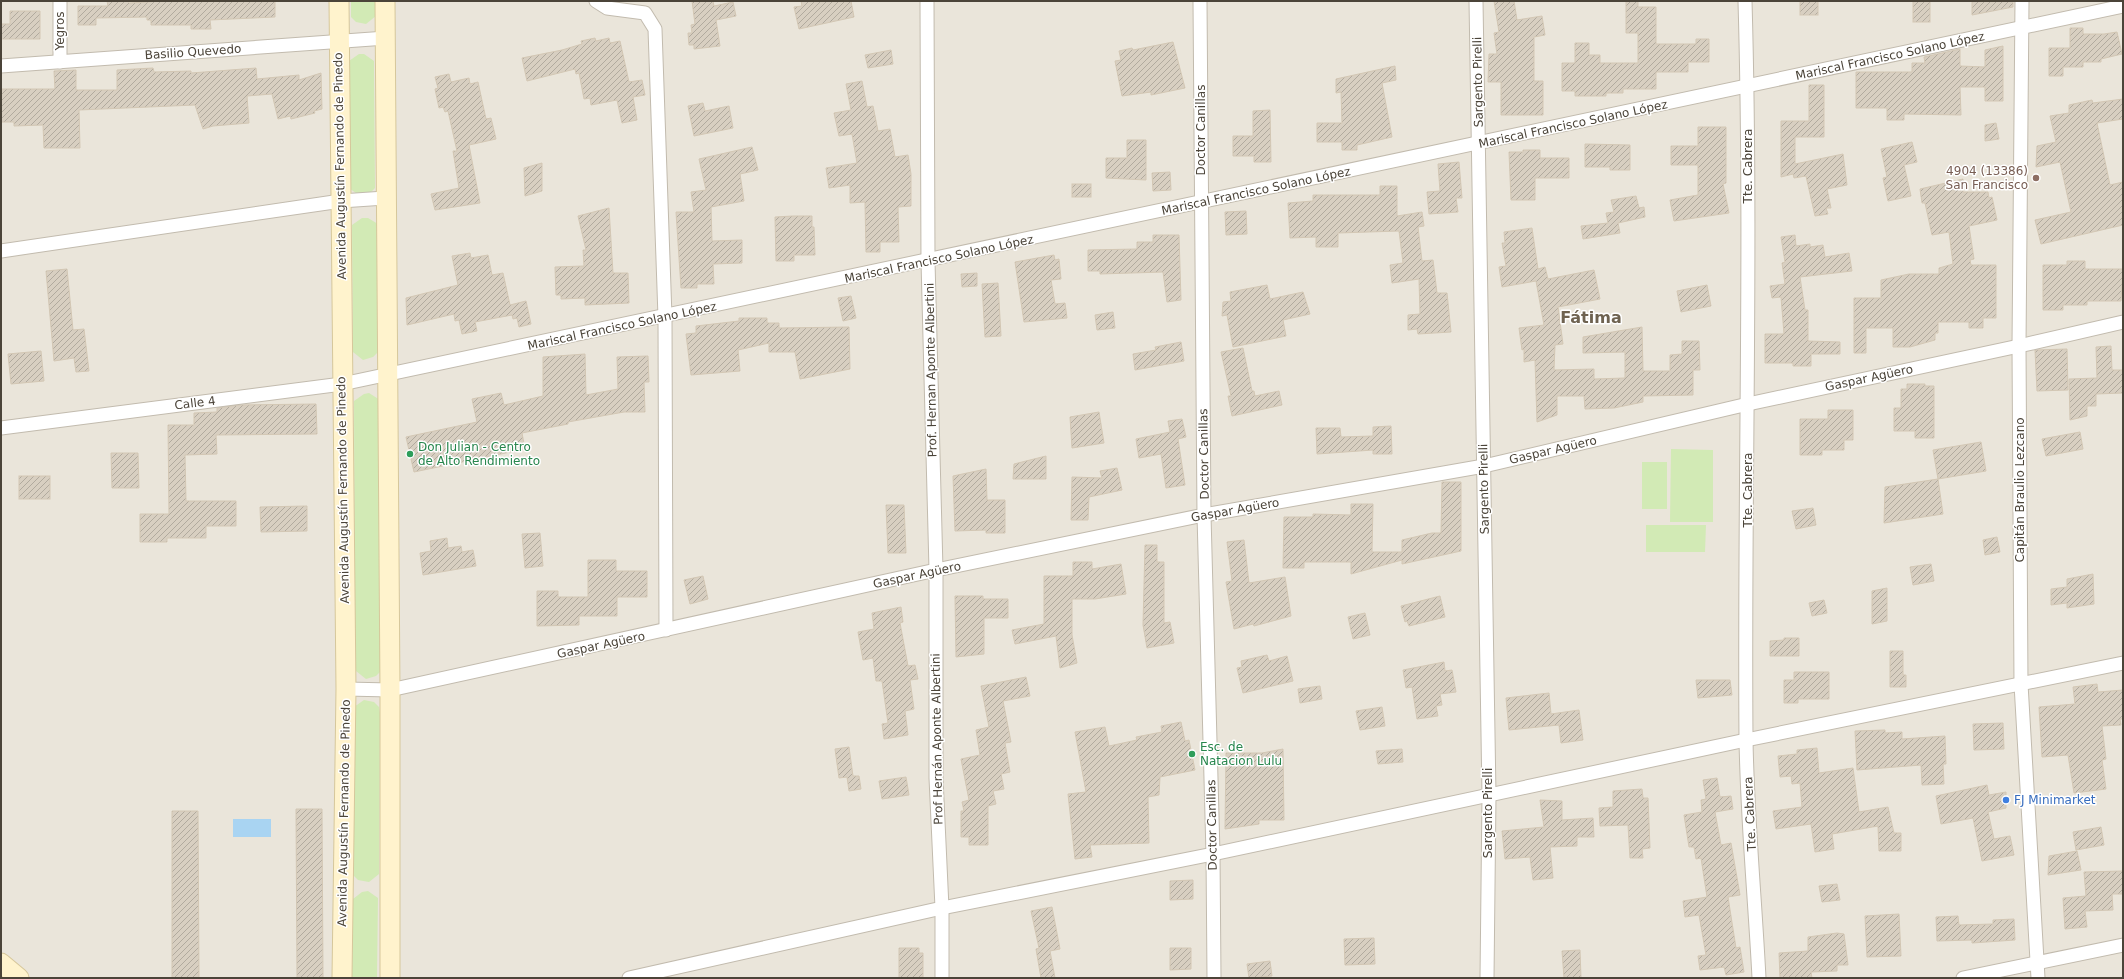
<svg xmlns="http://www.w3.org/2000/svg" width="2124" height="979" font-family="'DejaVu Sans',sans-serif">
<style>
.residential{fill:#eae5da}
.park{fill:#d2eab5}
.water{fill:#a9d4f2}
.building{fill:url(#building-hatch);stroke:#d3c7b4}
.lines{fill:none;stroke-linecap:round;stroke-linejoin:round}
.street-casing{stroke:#c2bbae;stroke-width:15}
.secondary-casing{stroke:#d6c79b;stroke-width:21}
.street{stroke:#fff;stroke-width:13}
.secondary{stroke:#fff3cd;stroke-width:19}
.education-dot{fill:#8d6e63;stroke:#fff;stroke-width:1.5}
.leisure-dot{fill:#2e9e5b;stroke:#fff;stroke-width:1.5}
.shop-dot{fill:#3f7fe0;stroke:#fff;stroke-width:1.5}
.labels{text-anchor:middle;stroke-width:3;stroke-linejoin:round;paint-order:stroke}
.street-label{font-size:12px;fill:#4b4439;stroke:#fff}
.education-label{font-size:12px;fill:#785e54;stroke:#fff;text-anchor:end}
.leisure-label{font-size:12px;fill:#27864d;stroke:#fff;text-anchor:start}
.shop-label{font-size:12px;fill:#366cbe;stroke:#fff;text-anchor:start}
.district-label{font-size:16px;font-weight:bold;fill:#6e6250;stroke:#fff}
</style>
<defs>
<pattern id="building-hatch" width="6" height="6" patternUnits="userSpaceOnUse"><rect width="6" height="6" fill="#d8cfc1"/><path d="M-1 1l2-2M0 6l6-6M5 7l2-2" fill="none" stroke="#b1aa9e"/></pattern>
</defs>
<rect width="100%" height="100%" fill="#f6f3ec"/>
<rect class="residential" x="1" y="1" width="2122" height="977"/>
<g class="park">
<path d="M351,1h25v15l-10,8 -10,-2 -5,-5z"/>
<path d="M359,54h5l10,7v6l1,121 -5,5 -10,3 -11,-8v-127z"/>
<path d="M362,218h6l10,6v128l-5,5 -10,3 -10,-8v-4l-1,-123z"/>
<path d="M369,393l11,7 1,271 -5,5 -10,3 -10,-8 -1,-4 -1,-266 10,-7z"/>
<path d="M1671,449l42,1v72h-43z"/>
<rect x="1642" y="462" width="25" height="47"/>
<path d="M1646,525h60l-1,27h-59z"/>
<path d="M364,700l10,2 5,5 1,6 -1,161 -10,8 -11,-2 -5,-5 1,-168z"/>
<path d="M368,891l10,7 -1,80h-25l1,-79 9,-7z"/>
</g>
<rect class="water" x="233" y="819" width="38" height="18"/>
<g class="building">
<path d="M107,1h22v2l34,-2h112v16l-65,3 1,9h-20v-4h-40v-5h-4v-3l-51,1v7h-18v-19h30z"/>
<path d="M692,1h21l1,5 19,-4 3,14 -20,4 4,26 -26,3v-4h-5l-1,-12h4l-1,-8 4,-1z"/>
<path d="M801,1h50l3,16 -55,12 -5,-22 8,-1z"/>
<path d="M1494,1h20l3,19 25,-4 3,19 -11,2v44h9v34h-42v-33h-13l1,-28h8l-3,-21 5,-1z"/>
<path d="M1626,1h12v6h18v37h40v-5h13v23h-21v10h-32v17h-33v4h-17v3h-31v-5h-13v-28h13v-20h14v12h11v8h38v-30h-12z"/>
<rect x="1800" y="1" width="18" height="14"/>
<rect x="1913" y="1" width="17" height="21"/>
<path d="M1972,1h41v6l-41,8z"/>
<path d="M10,11h30v28h-39v-15h9z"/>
<path d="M2070,28h13v6h21l13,-2 5,22 -21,5v3h-18v5h-20v9h-14v-28h21z"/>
<path d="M595,38l1,3 13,-3 1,5 10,-2 9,41 13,-2 3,15 -12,2 4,23 -15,3 -5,-23 -26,5 -1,-7 -6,1 -5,-26 -3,1 -1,-5 -48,12 -5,-23 40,-8 20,-6 -1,-3z"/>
<path d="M1173,42l12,46 -34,7v-3l-29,4 -7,-35 6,-1 -2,-9 13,-3 1,2z"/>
<path d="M2003,46v55h-18v-14h-25l1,28 -57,-1v6h-17v-12h-31v-36h56v-9h13l-1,-6 36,-8v17l25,1v-17z"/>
<path d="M891,50l2,14 -25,4 -3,-13z"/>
<path d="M1395,66l1,14 -14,3 10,54 -35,8v5h-15v-8h-25v-19h25l-1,-31 -5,1v-14z"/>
<path d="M153,68l1,4 37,-1v2l65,-5 1,11 42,-4v5l22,-7 1,36 -8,2 1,2 -24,6 -1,-3 -12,3 -6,-25 -25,2 2,27 -36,3 -10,3 -8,-24 -116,5 1,38h-36l-1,-23 -29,1v-4h-13v-33h54l-1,-18 22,-1v20h41v-20z"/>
<path d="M449,74l2,8 18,-4 1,6 8,-2 8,37 5,-1 5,21 -27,6 11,58 -45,7 -4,-16 28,-6 -6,-37h4l-9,-40 -3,1 -2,-5 -4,1 -4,-19 3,-1 -3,-11z"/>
<path d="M862,81l5,26 6,-1 5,25 12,-2 5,28 13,-2 3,19v32l-13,1 1,35h-19v10h-14l-1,-50 -15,1v-18l-21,3 -3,-20 31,-5 -5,-29 -13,2 -5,-23 17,-3 -5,-26z"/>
<path d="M1809,85h15v52h-29v27l48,-10 4,31 -20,4 4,19h-5l2,6 -13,2 -9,-40 -12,2 -1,-4 -12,3v-56h28z"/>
<path d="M2123,99v20l-26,4 13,62 13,-3v43l-82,19 -6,-24 36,-8 -11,-50 -24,5 1,-21 19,-4 -6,-26 19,-3v-8l23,-5 1,3z"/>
<path d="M703,103l2,8 24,-5 4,22 -39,8 -6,-30z"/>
<path d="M1270,110l1,52h-17v-6h-21v-20h20v-25z"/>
<path d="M1996,123l3,16 -14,2v-16z"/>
<path d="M1698,127h28v56l-3,1 6,29 -55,8 -4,-21 28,-5v-30h-27v-19h27z"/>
<path d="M1127,140h19v40l-40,-2v-20h21z"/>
<path d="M1912,142l5,20 -13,3 7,31 -23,5 -5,-23 4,-1 -6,-28z"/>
<path d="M1585,144l45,1v25h-20v-3h-25z"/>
<path d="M752,147l6,23 -18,4 4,27 -33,6 1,34 30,-1v23l-29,1 1,20h-17v4h-16l-5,-76h18l-3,-20 15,-2 -7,-31z"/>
<path d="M1523,150h17v8h29v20h-34v22h-24l-2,-48h14z"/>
<path d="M1459,162l3,36h-6l2,14 -29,2 -2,-22 13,-1 -2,-27z"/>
<path d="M542,163v28l-17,5 -1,-28z"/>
<path d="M1170,172l1,18 -18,1 -1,-18z"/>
<path d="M1963,179v13h25l1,6 3,-1 5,23 -28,6 5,33 -4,1 1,5h25v53h-13v10h-14v-6h-31v11h-3v7l-25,7h-17v-19h-27v25h-12v-55h27v-18l28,-6h30v-6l14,-4 -4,-32 -17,3 -7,-32h-3l-2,-14z"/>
<rect x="1072" y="184" width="19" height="13"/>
<path d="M1380,186h17v30l25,-4 2,14 -6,1 4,34 11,-1 4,33h10l4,39 -33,2 -1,-5 -9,1v-15l12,-1 -1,-35 -27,4 -2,-18 13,-2 -4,-32 -61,2v14h-22v-10l-26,1 -2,-35 25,-2v-6h67z"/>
<path d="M1636,196l3,12 5,-1 1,10 -27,6 2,10 -37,6 -2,-13 27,-3 -2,-10 8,-1 -3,-12z"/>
<path d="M609,208l4,65h15l1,30 -44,2v-7l-24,1v-4h-5l-1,-28 29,-1 -1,-16h3l-8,-34z"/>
<path d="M1246,211l1,23 -21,1 -1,-23z"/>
<path d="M793,216h19v11h2l1,28h-21v6h-18l-1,-44z"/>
<path d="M1532,228l6,41 7,-2 3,12 46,-9 6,29 -42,8 5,37 -8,1 -1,25 40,-1v10l31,-1v-26l-42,1v-16l59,-10 1,44h27v-16l12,-1v-13h17l1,29h-7v25l-50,1v6l-29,6 -29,1 -1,-13h-27v19l-20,7 -2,-62 -11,2v-13l-2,1 -3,-22 25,-3 -8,-44 -34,6 -3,-20 7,-1 -4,-23h3l-1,-11z"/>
<path d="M1153,235h26l2,65 -14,2 -4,-30 -63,2v-3h-12v-21l49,-1v-7h16z"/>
<path d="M1795,235l1,11 14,-2v3l13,-2 2,12 24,-4 3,18 -52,6 5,33h3v31l32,1v12h-29v12h-18v-3h-28v-29h19l-3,-37 -9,1 -2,-12 15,-2 -3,-21 3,-1 -4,-25z"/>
<path d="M470,253l1,5 17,-3 4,20 11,-2 7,32 16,-4 5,23 -12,3 -2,-9 -4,1 -1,-4 -37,7 2,9 -15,3 -3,-14 -4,1 -1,-7 -47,11 -1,-27 52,-13 -6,-29z"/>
<path d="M1054,255l1,5 4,-1 2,20 -10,1 4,24 10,-1 2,15 -43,4 -9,-60z"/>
<path d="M2067,261h18v8h38l-2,32h-34v4h-24v5h-20v-45h24z"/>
<path d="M67,269l6,61 11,-1 5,42 -13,1 -2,-14 -20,3 -8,-90z"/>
<path d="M977,273v13l-15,1 -1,-13z"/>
<path d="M998,283l3,53 -16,1 -3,-53z"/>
<path d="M1267,285l3,14 33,-7 7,22 -27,6 3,16 -53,11 -6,-32 -5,1 1,-14 8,-1 -1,-9z"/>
<path d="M1707,285l4,21 -30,6 -4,-21z"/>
<path d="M851,296l5,22 -13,3 -5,-23z"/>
<path d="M1113,312l2,16 -18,2 -2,-15z"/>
<path d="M739,318h28v5h12v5l70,-1 1,42 -50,10 -5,-27h-26v-9l-31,7 2,21 -49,4 -5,-41 10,-1v-7l43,-5z"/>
<path d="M1181,342l3,19 -49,9 -2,-16 23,-4 -1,-3z"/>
<path d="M2111,346l1,24h11v23l-27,1v12h-9v10l-17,4 -1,-41 28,-1 -1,-31z"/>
<path d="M1243,348l9,43h2l1,5 24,-5 3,14 -50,11 -4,-20h3l-10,-44z"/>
<path d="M2067,349l1,41 -31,1 -2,-41z"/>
<path d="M41,351l3,30 -33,3 -3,-30z"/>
<path d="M585,354l1,41 32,-6 -1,-32 31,-1 1,26h-5l1,30h-21l-56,10v2l-46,9 3,16 -111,23 -8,-35 71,-15 -5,-23 29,-6 3,12 39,-9v-39z"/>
<path d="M1907,384h18v2h9v52h-19v-7h-21v-23h7v-19h6z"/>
<path d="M316,404l1,30 -101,1 1,19 -32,1 1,46h50v25h-30v12h-39v4h-27v-28h29l-1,-89h26v-12l23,-1v-4l22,-3z"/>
<path d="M1828,410h25v30h-9v10h-22v5h-22v-36h28z"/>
<path d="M1099,412l5,31 -32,5 -2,-31z"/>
<path d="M1182,419l4,18 -8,2 7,46 -19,3 -5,-34 -22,4 -3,-19 34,-7 -2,-11z"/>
<path d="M1391,426l1,28h-19v-4l-56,4 -1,-26h24l1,9 32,-1v-9z"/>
<path d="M2080,432l3,17 -37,7 -4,-17z"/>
<path d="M1981,442l5,29 -48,8 -5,-29z"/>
<path d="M111,453h27l1,35h-27z"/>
<path d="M1046,456v23h-33l1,-15z"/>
<path d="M1117,468l5,22 -33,7 -1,23h-17l1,-43 30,1 -2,-7z"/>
<path d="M986,469l1,31h18v33h-19v-3l-31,1 -2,-55z"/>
<rect x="19" y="476" width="31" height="23"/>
<path d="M1938,479l5,35 -59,9 1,-36z"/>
<path d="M1442,482h19v69l-59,13v-4l-51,14v-12h-47v6h-21l1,-51h29v-3l38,1v-11h22l-1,48h30v-12l30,-7h9z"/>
<path d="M886,505h18l2,48h-18z"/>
<path d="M307,506v25l-46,1 -1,-25z"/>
<path d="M1813,508l3,17 -20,4 -4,-18z"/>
<path d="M540,533l3,33 -18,2 -3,-34z"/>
<path d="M1997,537l3,15 -15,3 -2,-15z"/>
<path d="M447,538l1,10 13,-2 1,6 11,-2 3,16 -53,9 -3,-22 11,-2 -1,-10z"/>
<path d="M1244,540l5,43 36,-6 6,39 -37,10 -1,-2 -19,5 -8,-47 6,-1 -5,-39z"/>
<path d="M1145,545h12v17h7v61l6,-1 4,21 -27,5 -4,-23z"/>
<path d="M588,560h28v11h31v26h-30v19h-38v9l-42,1v-35h21v6h30z"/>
<path d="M1073,562h19v7l29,-5 5,30 -31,5h-23v36l5,28 -17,5 -4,-32 -41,8 -3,-14 32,-6v-48h29z"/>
<path d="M1931,564l3,17 -21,4 -3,-18z"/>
<path d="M2093,574l1,30 -27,4v-5l-16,2v-16l16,-2v-8z"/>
<path d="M703,576l5,23 -18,5 -6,-24z"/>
<path d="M1887,588v33l-15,3v-33z"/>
<path d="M955,596h28v3h25v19h-24v36l-28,3z"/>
<path d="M1440,596l5,21 -36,9 -2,-5 -2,1 -4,-16z"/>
<path d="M1824,600l3,13 -15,3 -3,-13z"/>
<path d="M901,607l2,15 -3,1 8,43 7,-1 3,14 -8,1 4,29 -9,2 3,24 -24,4 -2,-15 6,-1 -6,-42h-6l-3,-23 -10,2 -5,-28 16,-3 -2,-16z"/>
<path d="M1365,613l5,22 -17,4 -5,-22z"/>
<path d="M1784,638h15v18h-29v-15l14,-1z"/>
<path d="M1890,651h13v24h3v12h-16z"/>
<path d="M1267,655l2,6 18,-5 6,25 -50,12 -6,-25 5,-1 -1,-6z"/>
<path d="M1444,662l1,9 7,-1 4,22 -16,2 2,11 -6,1 2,10 -21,3 -5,-32 -6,1 -3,-18z"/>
<path d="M1794,672h35v27h-31v4h-14v-23h10z"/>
<path d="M1026,677l4,19 -27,5 8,41 -6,1 5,29 -9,2 3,15 -11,2 3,13 -8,2v39h-19v-8h-8v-26h3l-2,-9 7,-2 -8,-41 19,-4 -4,-25 13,-3 -8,-41z"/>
<path d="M1696,680h34l2,15 -34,3z"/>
<path d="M2097,684l1,8 25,-2v29h-3l1,6 -19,1 4,33 -4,1 4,29 -32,4 -6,-38 -26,2 -3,-50 36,-3 -2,-17z"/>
<path d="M1320,686l2,13 -22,4 -2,-14z"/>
<path d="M1549,693l2,21 28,-4 4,30 -22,3 -2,-18 -50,5 -3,-32z"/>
<path d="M1382,707l3,19 -25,4 -4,-19z"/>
<path d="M1181,722l4,19 4,-1 6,30 -35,7 -1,18 -11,2 1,46 -59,2 2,12 -17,2 -7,-65 18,-2 -11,-60 30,-5 4,19 28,-6 -1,-3 26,-5 -1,-6z"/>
<path d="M2003,723l1,26 -30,1 -1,-26z"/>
<path d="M1885,730v3l17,-1v7l43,-3 1,28h-3l1,20 -22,1 -1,-20 -64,5 -2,-39z"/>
<path d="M849,747l4,29h6l2,13 -12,2 -2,-14 -8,1 -4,-29z"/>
<path d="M1817,748l2,25 34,-5 6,44 29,-5 6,26h7v18h-22l-1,-25 -46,8 2,15 -19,3 -4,-28 -35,5 -3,-18 29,-4 -2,-24 -8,1 -1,-8 -11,1 -2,-21 19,-2v-4z"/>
<path d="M1283,749l1,71h-25v4l-34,5 1,-76h36z"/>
<path d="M1402,749l1,13 -25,2 -2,-13z"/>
<path d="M906,777l3,18 -27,4 -3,-18z"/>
<path d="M1717,778l3,19 11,-1 2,13 -18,3 6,33 10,-2 9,52 -12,2 8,51 4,-1 4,25 -18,3 -2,-8 -24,3 -2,-14 8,-1 -7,-40 -14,2 -2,-16 24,-4 -6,-39 -5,1 -2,-12h-5l-5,-32 18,-3 -1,-12 5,-1 -3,-19z"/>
<path d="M1987,785l2,10 17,-3v16l-18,4 6,27 16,-3 4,19 -32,6 -9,-43 -32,6 -5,-28z"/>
<path d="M1642,789l1,9h5l2,50 -8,1 1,9h-13l-2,-33 -28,1 -1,-18 14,-1v-16z"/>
<path d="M1540,800l22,1v19l31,-2 1,19h-17v9l-27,1 3,31 -20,2 -3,-23 -25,2 -3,-28 42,-4z"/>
<path d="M296,809h26l1,169h-26z"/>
<path d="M172,811h26l1,167h-27z"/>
<path d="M2101,827l3,18 -28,5 -3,-18z"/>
<path d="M2077,851l4,19 -33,5 1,-19z"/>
<path d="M2123,871v23h-11l1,16 -28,1 2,16 -22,2 -2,-31 23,-2 -2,-24z"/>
<path d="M1193,880v19l-23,1v-19z"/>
<path d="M1837,884l3,16 -18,2 -3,-16z"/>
<path d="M1052,907l8,42 -10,2 5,27h-14l-5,-29 3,-1 -8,-37z"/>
<path d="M1899,914l2,42 -34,1 -2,-41z"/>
<path d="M1958,916l1,9 34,-1v-4l21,-1 1,21 -43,3v-3l-35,1 -1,-24z"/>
<path d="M1837,933l7,1 4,31h-11v6l-26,1 1,6h-32l-1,-25 29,-2v-14z"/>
<path d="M1374,938l1,26 -30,1 -1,-26z"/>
<path d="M899,948h20v5h4v25h-24z"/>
<path d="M1170,948h21v21l-21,1z"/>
<path d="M1580,950l1,28h-17l-2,-27z"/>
<path d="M1270,961l2,15 -23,2 -2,-14z"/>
</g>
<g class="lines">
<g class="street-casing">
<g id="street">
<path d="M60,1v61"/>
<path d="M596,1l11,7 38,5 10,16 10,288 1,313"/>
<path d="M927,1l1,260 8,309v208l6,130v70"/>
<path d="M1200,1l4,514 9,339 1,124"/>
<path d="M1476,1l13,794 -2,183"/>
<path d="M1745,1c7,246 -1,491 1,737 1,79 9,161 13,240"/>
<path d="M2022,1l-3,345 2,338 17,294"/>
<path d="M1,66l385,-28"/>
<path d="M1,251l340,-50 44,-3"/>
<path d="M1,428l341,-44 1781,-378"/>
<path d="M346,689l44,1 546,-120 268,-55 280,-49 264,-62 271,-58 104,-24"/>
<path d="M629,978l313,-70 271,-54 533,-114 377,-77"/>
<path d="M1963,978l160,-33"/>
</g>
</g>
<g class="secondary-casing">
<g id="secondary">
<path d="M339,1l7,688 -4,289"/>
<path d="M385,1l5,689v288"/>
<path d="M1,963l18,15"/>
</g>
</g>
<use href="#street" class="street"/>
<use href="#secondary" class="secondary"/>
</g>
<circle class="education-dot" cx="2036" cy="178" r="4"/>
<g class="leisure-dot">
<circle cx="410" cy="454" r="4"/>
<circle cx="1192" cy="754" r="4"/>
</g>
<circle class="shop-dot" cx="2006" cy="800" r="4"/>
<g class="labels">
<g class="street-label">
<text transform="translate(60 31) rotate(-90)" y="4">Yegros</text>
<text transform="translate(193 52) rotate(-4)" y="4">Basilio Quevedo</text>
<text transform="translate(1890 56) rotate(-12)" y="4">Mariscal Francisco Solano López</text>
<text transform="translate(1478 82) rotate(-91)" y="4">Sargento Pirelli</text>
<text transform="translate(1573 124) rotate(-12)" y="4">Mariscal Francisco Solano López</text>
<text transform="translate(1201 130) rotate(-90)" y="4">Doctor Canillas</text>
<text transform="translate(340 166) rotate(-91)" y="4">Avenida Augustín Fernando de Pinedo</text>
<text transform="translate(1748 166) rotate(-90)" y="4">Tte. Cabrera</text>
<text transform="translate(1256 191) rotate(-12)" y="4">Mariscal Francisco Solano López</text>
<text transform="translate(939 259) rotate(-12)" y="4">Mariscal Francisco Solano López</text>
<text transform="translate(622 326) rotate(-12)" y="4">Mariscal Francisco Solano López</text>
<text transform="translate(931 370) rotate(-91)" y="4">Prof. Hernan Aponte Albertini</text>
<text transform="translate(1869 378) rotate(-12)" y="4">Gaspar Agüero</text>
<text transform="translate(195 403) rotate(-7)" y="4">Calle 4</text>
<text transform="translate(1553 450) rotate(-13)" y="4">Gaspar Agüero</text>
<text transform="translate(1204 454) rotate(-91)" y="4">Doctor Canillas</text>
<text transform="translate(1484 489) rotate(-91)" y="4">Sargento Pirelli</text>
<text transform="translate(343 490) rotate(-91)" y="4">Avenida Augustín Fernando de Pinedo</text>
<text transform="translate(1748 490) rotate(-90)" y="4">Tte. Cabrera</text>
<text transform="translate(2020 490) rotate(-90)" y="4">Capitán Braulio Lezcano</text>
<text transform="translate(1235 510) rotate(-10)" y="4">Gaspar Agüero</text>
<text transform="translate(917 575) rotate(-12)" y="4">Gaspar Agüero</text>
<text transform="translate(601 645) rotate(-12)" y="4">Gaspar Agüero</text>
<text transform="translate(937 739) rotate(-91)" y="4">Prof Hernán Aponte Albertini</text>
<text transform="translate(344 813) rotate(-89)" y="4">Avenida Augustín Fernando de Pinedo</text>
<text transform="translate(1488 813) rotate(-90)" y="4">Sargento Pirelli</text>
<text transform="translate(1750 814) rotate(-93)" y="4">Tte. Cabrera</text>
<text transform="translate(1212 825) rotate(-91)" y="4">Doctor Canillas</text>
</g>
<g class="education-label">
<text x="2028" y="175">4904 (13386)<tspan x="2028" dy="14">San Francisco</tspan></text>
</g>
<g class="leisure-label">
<text x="418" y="451">Don Julian - Centro<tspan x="418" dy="14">de Alto Rendimiento</tspan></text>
<text x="1200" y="751">Esc. de<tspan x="1200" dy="14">Natacion Lulu</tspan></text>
</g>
<g class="shop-label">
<text x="2014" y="804">FJ Minimarket</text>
</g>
<g class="district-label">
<text x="1591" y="323">Fátima</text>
</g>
</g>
<rect width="2124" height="979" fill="none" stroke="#4b4439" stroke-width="4"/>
</svg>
